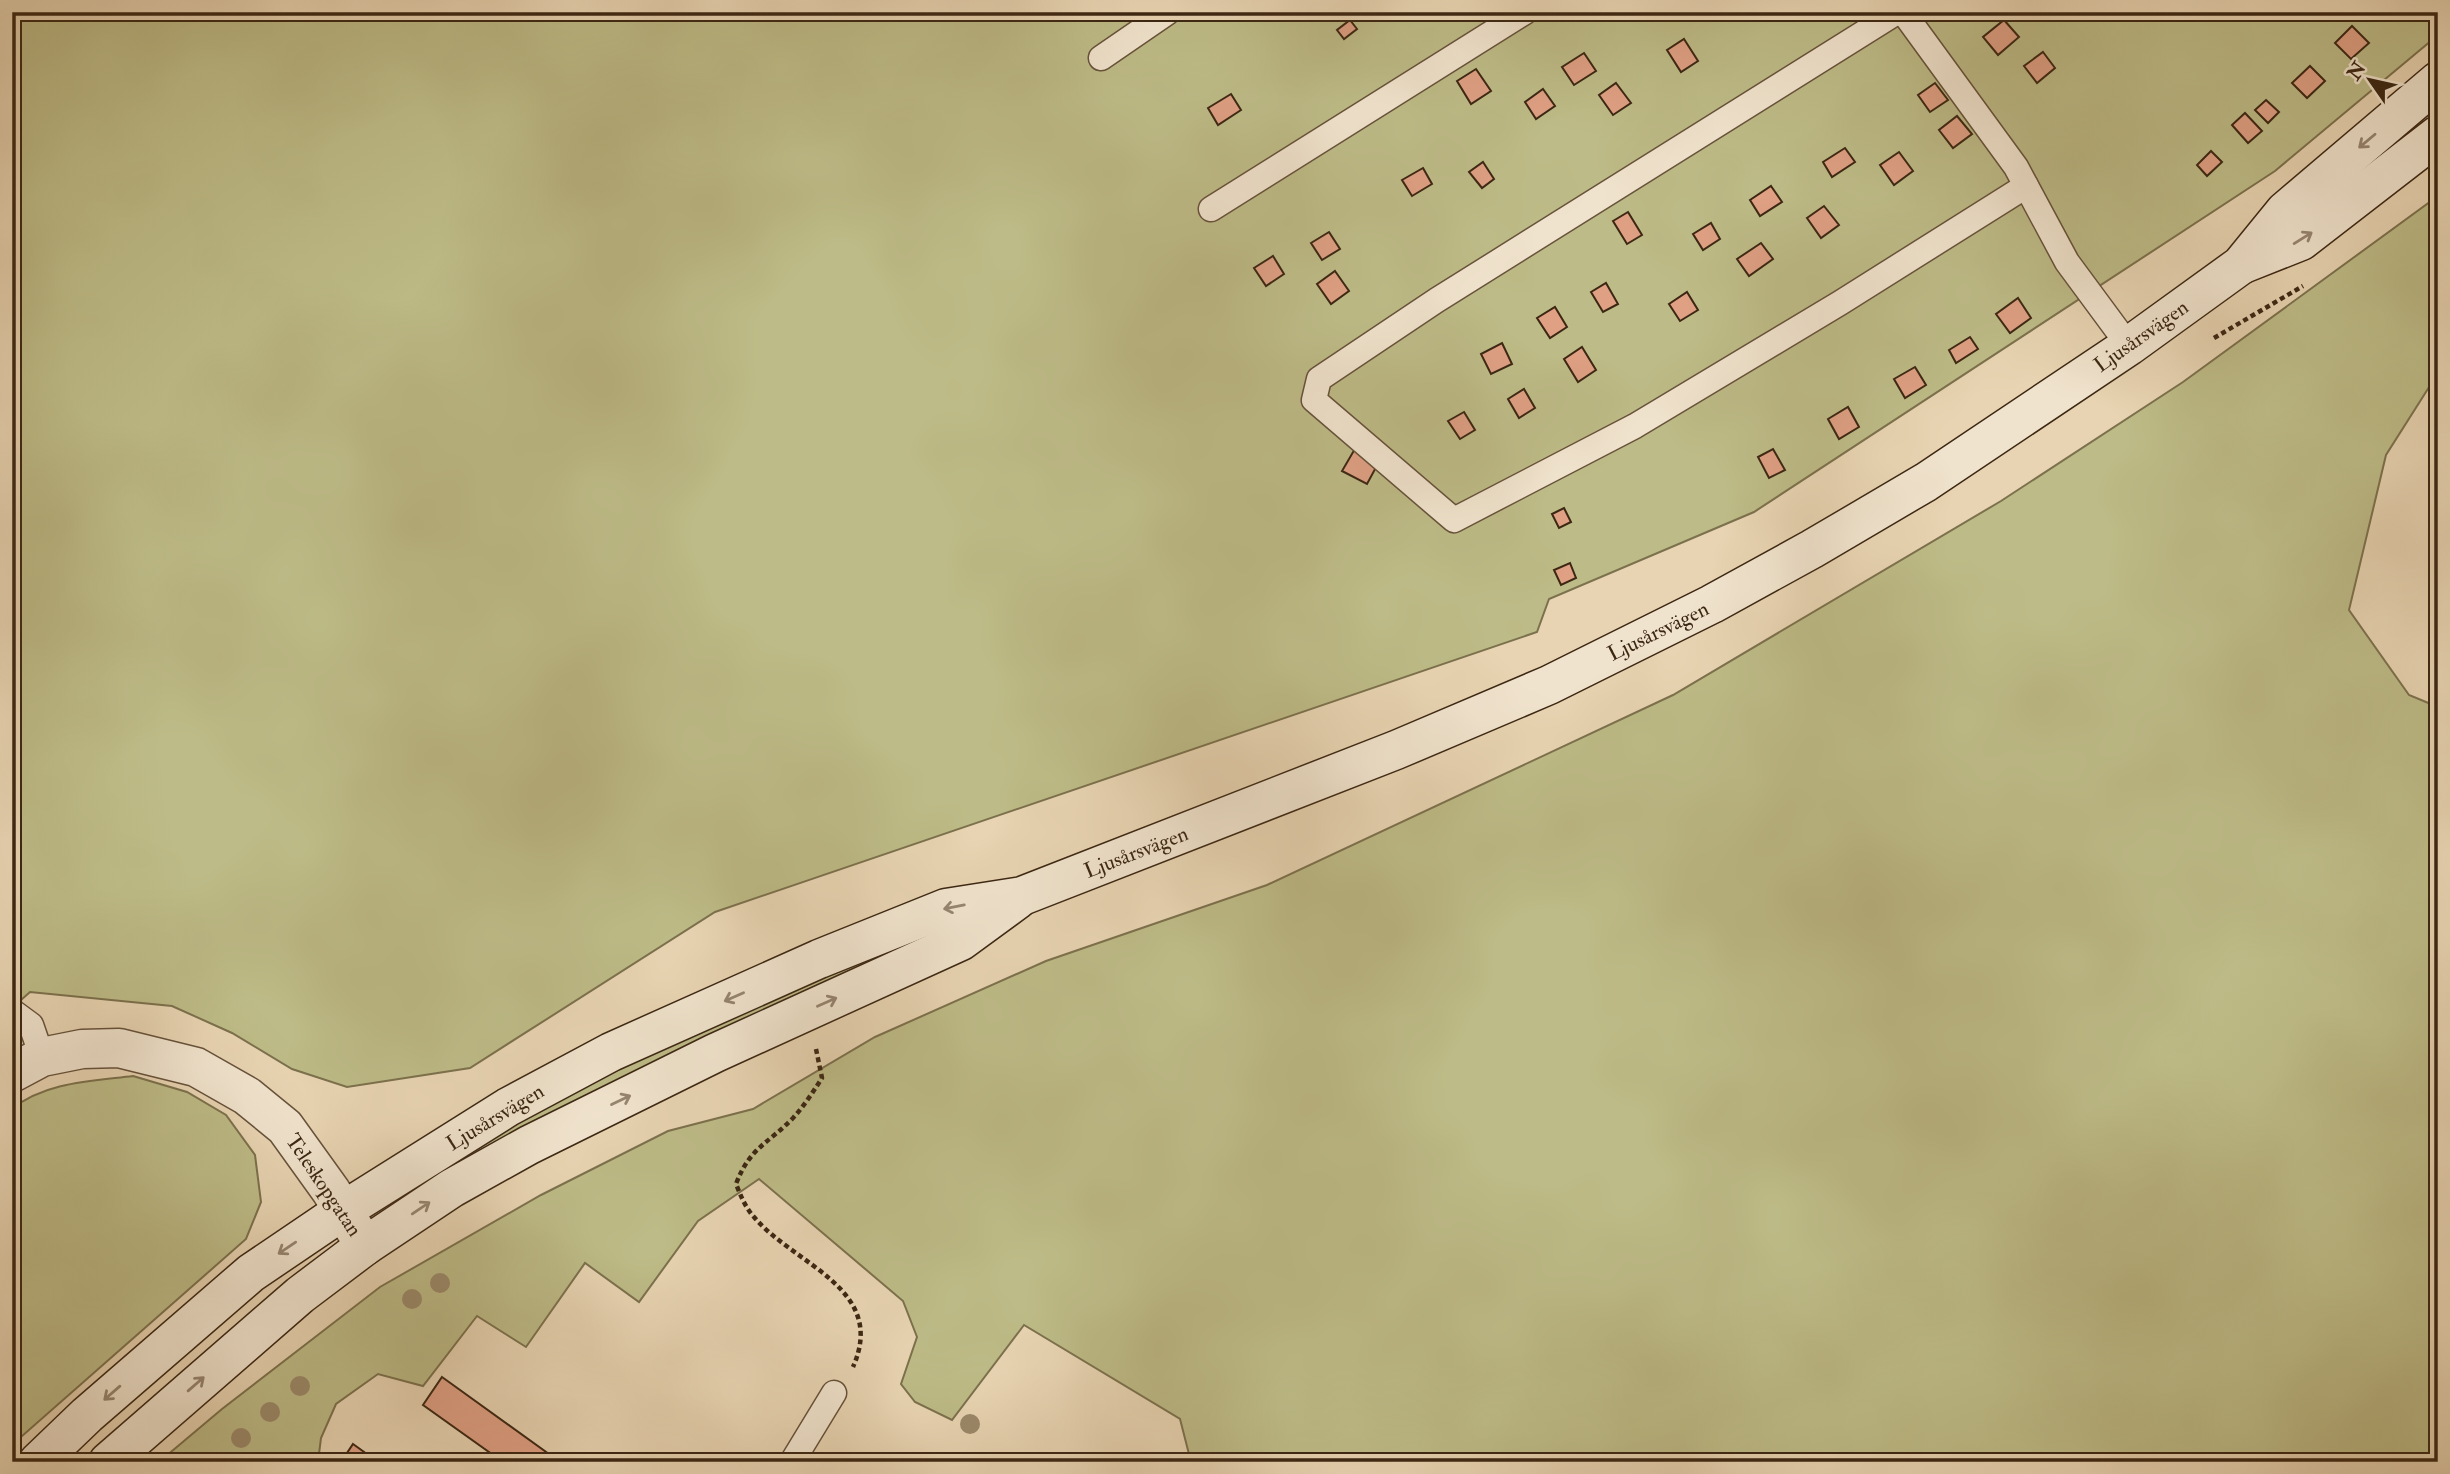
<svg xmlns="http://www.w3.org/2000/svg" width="2450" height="1474" font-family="'IM FELL Double Pica',serif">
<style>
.green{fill:#bdbb87;stroke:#7c714d;stroke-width:2}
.building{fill:#dfa084;stroke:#3c2713;stroke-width:2}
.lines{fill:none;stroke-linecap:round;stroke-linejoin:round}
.service-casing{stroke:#67523b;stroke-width:27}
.minor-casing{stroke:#67523b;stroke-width:41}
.secondary-casing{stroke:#3c2713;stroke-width:41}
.path{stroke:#3c2713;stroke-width:4.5;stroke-dasharray:5 3.5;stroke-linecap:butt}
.service{stroke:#f0e3cd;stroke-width:24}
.minor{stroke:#f0e3cd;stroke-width:38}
.secondary{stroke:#f0e3cd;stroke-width:38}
.tree{fill:#9b896a}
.oneway{stroke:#968570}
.labels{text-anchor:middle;stroke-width:6;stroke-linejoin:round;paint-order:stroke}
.street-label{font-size:21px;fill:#3c2713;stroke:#f0e3cd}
</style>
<rect width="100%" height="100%" fill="#e8d4b2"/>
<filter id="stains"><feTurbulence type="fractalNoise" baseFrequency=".00286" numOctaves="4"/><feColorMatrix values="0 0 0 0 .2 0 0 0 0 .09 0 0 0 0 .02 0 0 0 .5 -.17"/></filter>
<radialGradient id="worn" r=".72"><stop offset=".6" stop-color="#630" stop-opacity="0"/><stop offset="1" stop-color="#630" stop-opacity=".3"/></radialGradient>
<g class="green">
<path d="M12,12h2426v23l-163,136 -521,341 -205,87 -12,33 -822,280 -245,156 -123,19 -55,-18 -60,-36 -60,-27 -142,-14 -18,16z"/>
<path d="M2438,196v177l-52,82 -37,155 60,85 29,12v755h-1247l-11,-43 -156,-94 -72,95 -37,-18 -14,-18 16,-47 -14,-36 -144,-122 -61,42 -59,81 -54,-39 -59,84 -49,-31 -54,70 -45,-12 -42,30 -15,34 -3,24h-159l63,-53 158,-122 161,-92 127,-64 85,-22 122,-72 171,-76 221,-76 406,-190 328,-194 182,-119z"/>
<path d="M955,921l-547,277 -16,4 137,-89 148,-72z"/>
<path d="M133,1076l54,16 39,23 29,40 6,47 -15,37 -225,198 -9,-8v-320c33,-27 80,-28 121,-33z"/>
</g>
<g class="building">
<path d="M1350,20l7,9 -13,10 -7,-9z"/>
<path d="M2004,20l15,17 -21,18 -15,-18z"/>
<path d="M2352,26l17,17 -18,16 -16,-16z"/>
<path d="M1684,39l14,22 -17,11 -14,-22z"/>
<path d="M2043,52l12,16 -18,15 -13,-17z"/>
<path d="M1584,53l12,18 -22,14 -12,-18z"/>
<path d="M2310,66l15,15 -18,17 -15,-15z"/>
<path d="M1476,69l15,22 -20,13 -14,-23z"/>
<path d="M1616,83l15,20 -18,12 -14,-20z"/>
<path d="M1935,83l13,17 -18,12 -12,-17z"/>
<path d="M1543,89l12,17 -19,13 -11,-17z"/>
<path d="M1231,94l10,16 -23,15 -10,-17z"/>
<path d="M2266,100l13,12 -11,11 -13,-13z"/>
<path d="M2245,113l17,18 -14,12 -16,-18z"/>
<path d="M1957,116l15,18 -19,14 -14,-18z"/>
<path d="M1845,148l10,14 -23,15 -9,-15z"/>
<path d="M2211,151l11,11 -15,14 -10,-11z"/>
<path d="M1899,152l14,19 -19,14 -14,-20z"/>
<path d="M1483,162l11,17 -12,9 -13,-16z"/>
<path d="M1423,168l9,16 -20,12 -10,-16z"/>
<path d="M1771,186l11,16 -22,14 -10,-16z"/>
<path d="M1824,206l15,19 -18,13 -14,-20z"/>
<path d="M1628,212l14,23 -15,9 -14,-23z"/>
<path d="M1711,223l9,16 -17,11 -10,-16z"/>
<path d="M1329,232l11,17 -18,11 -11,-17z"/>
<path d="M1761,243l12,16 -24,17 -12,-17z"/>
<path d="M1273,256l11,18 -18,12 -12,-18z"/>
<path d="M1335,271l14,20 -18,13 -14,-20z"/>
<path d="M1606,283l12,21 -15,8 -12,-20z"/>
<path d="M1687,292l11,18 -18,11 -11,-17z"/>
<path d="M2018,298l13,20 -21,15 -14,-19z"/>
<path d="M1555,307l12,20 -17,11 -13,-20z"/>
<path d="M1970,337l8,12 -22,14 -7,-13z"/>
<path d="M1502,343l10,21 -21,10 -10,-20z"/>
<path d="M1582,347l14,23 -18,12 -14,-23z"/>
<path d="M1915,367l11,18 -21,13 -11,-19z"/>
<path d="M1524,389l11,19 -16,10 -11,-19z"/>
<path d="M1848,407l11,20 -20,12 -11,-20z"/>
<path d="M1464,412l11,18 -15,9 -12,-18z"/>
<path d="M1356,447l24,13 -13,24 -25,-13z"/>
<path d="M1773,449l12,21 -16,8 -11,-21z"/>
<path d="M1564,508l7,14 -12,6 -7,-14z"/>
<path d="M1570,563l6,15 -15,7 -7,-15z"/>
<path d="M442,1377l118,85h-57l-80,-57z"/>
<path d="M353,1444l25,18h-37z"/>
</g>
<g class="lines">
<g class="service-casing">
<g id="service">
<path d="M1897,12l-460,288 -118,79 -5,21 140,120 181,-94 205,-123 186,-117"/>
<path d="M1903,12l113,155 51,95 62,84"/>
<path d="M1101,58l67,-46"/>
<path d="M1211,209l314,-197"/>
<path d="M12,1011l19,14 11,32"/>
<path d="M792,1462l42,-69"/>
</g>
</g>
<g class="minor-casing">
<path id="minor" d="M12,1073l30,-16 40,-8 37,-1 77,19 51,29 38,31 46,64 34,55"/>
</g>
<g class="secondary-casing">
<g id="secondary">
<path d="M2243,264l58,-23 137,-106"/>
<path d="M38,1462l49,-47 164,-142 93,-63 164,-103 103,-55 208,-93 127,-51 76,-12 374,-146 153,-65 163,-81 100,-55 114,-67 203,-136 112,-81 44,-54 153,-130"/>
<path d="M108,1462l192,-167 65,-49 87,-58 77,-43 186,-92 246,-112 56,-41"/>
</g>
</g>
<g class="path">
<path d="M2214,338l89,-52"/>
<path d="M816,1049l6,29c-9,14 -18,28 -29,40 -25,26 -43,29 -57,66 5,12 9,23 18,33 40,48 134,71 99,150"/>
</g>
<use href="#service" class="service"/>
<use href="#minor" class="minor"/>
<use href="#secondary" class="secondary"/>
</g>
<g class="tree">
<circle cx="440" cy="1283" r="10"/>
<circle cx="412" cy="1299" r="10"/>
<circle cx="300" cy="1386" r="10"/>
<circle cx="270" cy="1412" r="10"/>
<circle cx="970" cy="1424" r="10"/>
<circle cx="241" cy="1438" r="10"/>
</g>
<defs><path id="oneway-shaft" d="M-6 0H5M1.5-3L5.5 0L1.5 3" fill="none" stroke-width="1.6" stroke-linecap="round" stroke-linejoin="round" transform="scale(1.75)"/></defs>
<g class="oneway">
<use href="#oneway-shaft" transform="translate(2367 141) rotate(140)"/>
<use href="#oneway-shaft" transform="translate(2303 238) rotate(-32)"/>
<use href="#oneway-shaft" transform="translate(954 907) rotate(169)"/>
<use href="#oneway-shaft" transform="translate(734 997) rotate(156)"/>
<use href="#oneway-shaft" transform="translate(827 1002) rotate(-24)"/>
<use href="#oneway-shaft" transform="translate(621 1100) rotate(-26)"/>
<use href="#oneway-shaft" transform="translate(421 1208) rotate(-34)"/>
<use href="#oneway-shaft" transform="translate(287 1248) rotate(146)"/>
<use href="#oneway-shaft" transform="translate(196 1384) rotate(-41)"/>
<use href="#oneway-shaft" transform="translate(112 1393) rotate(139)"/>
</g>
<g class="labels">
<g class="street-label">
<text transform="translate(2141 336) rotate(-35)" y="7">Ljusårsvägen</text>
<text transform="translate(1658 631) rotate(-26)" y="7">Ljusårsvägen</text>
<text transform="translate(1136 852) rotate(-21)" y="7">Ljusårsvägen</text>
<text transform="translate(495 1117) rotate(-31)" y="7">Ljusårsvägen</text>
<text transform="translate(324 1185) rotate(56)" y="7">Teleskopgatan</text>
</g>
</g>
<rect width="2450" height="1474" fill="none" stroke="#e8d4b2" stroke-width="42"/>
<rect x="14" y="14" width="2422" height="1446" fill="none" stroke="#3c2713" stroke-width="3.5"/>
<rect x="21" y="21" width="2408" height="1432" fill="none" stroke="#3c2713" stroke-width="2"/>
<g transform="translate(2370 80) rotate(304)" stroke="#f0e3cd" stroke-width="5" paint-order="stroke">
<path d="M0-5L12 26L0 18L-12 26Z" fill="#3c2713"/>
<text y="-10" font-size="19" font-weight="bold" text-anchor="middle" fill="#3c2713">N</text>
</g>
<rect width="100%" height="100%" filter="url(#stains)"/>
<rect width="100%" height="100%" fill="url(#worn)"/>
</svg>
